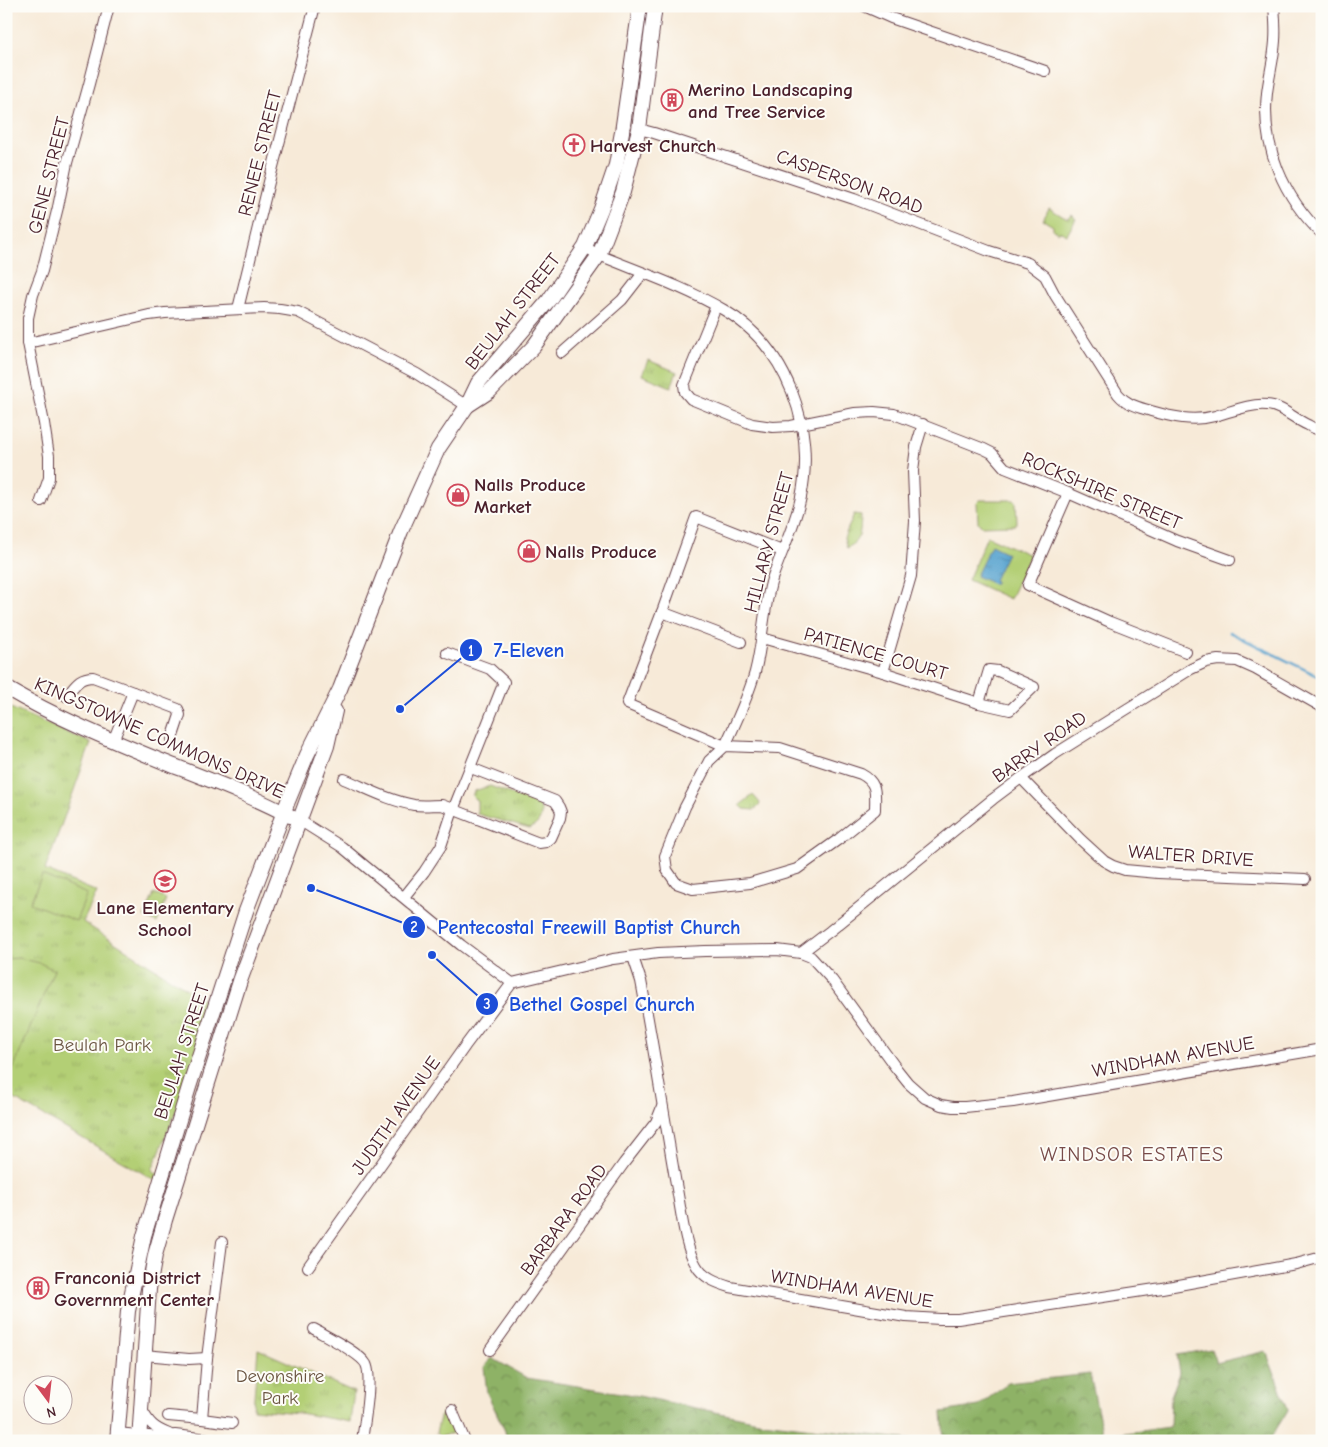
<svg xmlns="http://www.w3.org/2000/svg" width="1328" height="1447" font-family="'Comic Neue',sans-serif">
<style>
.forest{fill:url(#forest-crowns);stroke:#6c6848}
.park{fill:url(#park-tufts);stroke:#7e7750}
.garden{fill:#b3cf75;stroke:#7e7750}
.water{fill:url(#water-ripples);stroke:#50617d}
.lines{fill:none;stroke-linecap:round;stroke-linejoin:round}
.stream{stroke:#56a3cf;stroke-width:2.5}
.street-casing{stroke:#643d45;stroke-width:12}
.secondary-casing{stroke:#643d45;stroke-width:16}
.street{stroke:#fff;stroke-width:10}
.secondary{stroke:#fff;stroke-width:14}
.labels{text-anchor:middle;stroke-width:4;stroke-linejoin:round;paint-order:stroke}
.poi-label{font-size:19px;font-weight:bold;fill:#4a1f2b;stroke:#fdfcf7;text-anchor:start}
.street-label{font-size:19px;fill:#4a1f2b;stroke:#fdfcf7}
.park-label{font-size:19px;fill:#6a5441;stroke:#fdfcf7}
.neighbourhood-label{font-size:20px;letter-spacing:1px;fill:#784b49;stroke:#fdfcf7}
.leader{fill:none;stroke:#1d4ed8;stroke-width:2}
.callout-dot{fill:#1d4ed8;stroke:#fdfcf7;stroke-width:2}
.mark-label{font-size:15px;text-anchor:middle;font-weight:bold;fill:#fff}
.callout-label{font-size:20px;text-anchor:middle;font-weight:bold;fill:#1d4ed8;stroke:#fdfcf7;stroke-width:4;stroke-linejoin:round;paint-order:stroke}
</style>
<defs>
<pattern id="forest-crowns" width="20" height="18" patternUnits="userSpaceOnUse" patternTransform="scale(1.25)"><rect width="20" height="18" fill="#8eb266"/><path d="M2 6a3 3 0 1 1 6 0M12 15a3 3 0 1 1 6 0" fill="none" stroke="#769054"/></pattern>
<pattern id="park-tufts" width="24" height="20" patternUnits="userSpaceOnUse" patternTransform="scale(1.25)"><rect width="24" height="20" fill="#b3cf75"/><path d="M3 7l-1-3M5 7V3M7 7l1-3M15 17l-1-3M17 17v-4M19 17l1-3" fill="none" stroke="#9bb165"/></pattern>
<pattern id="water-ripples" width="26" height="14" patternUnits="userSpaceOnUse" patternTransform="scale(1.25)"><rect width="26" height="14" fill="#56a3cf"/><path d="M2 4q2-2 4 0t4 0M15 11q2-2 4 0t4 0" fill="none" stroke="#4984a8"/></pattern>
</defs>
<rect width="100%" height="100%" fill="#fdfcf7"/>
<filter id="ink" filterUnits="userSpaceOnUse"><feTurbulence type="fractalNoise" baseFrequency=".02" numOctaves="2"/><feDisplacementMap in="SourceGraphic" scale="10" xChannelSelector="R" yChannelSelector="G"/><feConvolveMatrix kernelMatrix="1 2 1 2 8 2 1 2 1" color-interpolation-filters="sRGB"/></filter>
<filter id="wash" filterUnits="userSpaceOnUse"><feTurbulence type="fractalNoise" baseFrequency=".0096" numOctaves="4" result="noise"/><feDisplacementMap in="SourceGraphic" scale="20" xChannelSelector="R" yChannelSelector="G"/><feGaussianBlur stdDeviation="1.12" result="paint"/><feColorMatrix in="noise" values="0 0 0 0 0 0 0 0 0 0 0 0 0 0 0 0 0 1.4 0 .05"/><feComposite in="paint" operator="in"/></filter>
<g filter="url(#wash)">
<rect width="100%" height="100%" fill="#f7ead8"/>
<g class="forest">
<path d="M1211,1349l5,14 50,-12 22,59 -19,31h-325l-2,-29 37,-6 28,-23 83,-9 13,62 67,-9 1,-31 9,-23 -3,-18z"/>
<path d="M492,1358l35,20 107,17 129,27 156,19h-412l-2,-10 -18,-38 -3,-26z"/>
</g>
<g class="park">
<path d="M1049,208l18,11 5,-4 4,4 -9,16 -6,-3 -3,1 -5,-3v-4l-10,-6z"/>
<path d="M648,360l29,12 -6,15 -29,-12z"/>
<path d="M854,514l7,1c-1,16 1,24 -14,33l-3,-10z"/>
<path d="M6,706l85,37 -46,127 52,22 -14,30 135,87 -66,161 9,6 -3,6 -152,-88z"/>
<path d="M490,786l50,19c3,12 0,18 -10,24l-53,-15v-13l-5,-5 2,-5z"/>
<path d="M753,795l7,8 -1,3 -5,4 -10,-1 -4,-4z"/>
<path d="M154,894l12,5 -9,24 -13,-6z"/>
<path d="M258,1349l96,43 -4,30 -51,-9 -46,-4z"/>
<path d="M448,1412l8,20 -16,5 -4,-4 5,-20z"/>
</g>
<g class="garden">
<path d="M980,500h34l2,3 1,19 -2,3 -34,1 -3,-4 -1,-19z"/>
<path d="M987,536l43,19 -20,44 -42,-19z"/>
<path d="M42,875l45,19 -11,27 -46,-18z"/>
<path d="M19,958l21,5 14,7 -43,104 -5,2v-117z"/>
</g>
<path class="water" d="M991,545l16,8 -13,27 2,1 -2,3 -18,-8z"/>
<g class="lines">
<path class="stream" d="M1229,632l93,46"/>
</g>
</g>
<g filter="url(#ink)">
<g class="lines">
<g class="street-casing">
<g id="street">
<path d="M864,6l27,12 154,53"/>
<path d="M1274,6c1,12 2,23 1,35 -1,17 -6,35 -8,52 -6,53 17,105 55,141"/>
<path d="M639,129l15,4 200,66 135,52 39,12 17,13 10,19 63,99c9,11 20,13 33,17 21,6 42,11 64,5 15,-4 36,-13 52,-11 15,1 27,14 41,20 4,3 9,4 14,6"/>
<path d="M585,247l14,8c41,17 86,32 125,55 63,37 92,117 77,187 -6,29 -20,55 -29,82 -9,31 -9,63 -17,93 -7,26 -19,50 -30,74l-98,-42 35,-92 34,-95 86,34"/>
<path d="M716,306l-32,79 1,7 6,7 61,25 21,3 18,-1 64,-13 19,-1 20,2 90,35 8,4 13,15 63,25 109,48 53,19"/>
<path d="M238,309l31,-127 46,-176"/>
<path d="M28,343l121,-28 16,-2 99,-5 16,1 18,3 119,62 50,32"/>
<path d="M562,353l60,-53 21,-27"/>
<path d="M1068,493l-40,92 82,37 76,30"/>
<path d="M41,501l8,-23v-22l-5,-33 -16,-80v-25l5,-23 9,-24 16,-64 9,-44 22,-79 20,-78"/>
<path d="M662,612l79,30"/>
<path d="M762,638l121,34 96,31"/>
<path d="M989,670l9,1 36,16 -24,23 -31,-7z"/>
<path d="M883,672l28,-96 4,-55 -2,-50 3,-24 7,-23"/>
<path d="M66,696c9,-10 12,-19 27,-19l40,15"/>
<path d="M113,741l20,-49 45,17 2,6 -8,24"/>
<path d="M725,746l55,2 81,26c17,9 14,19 14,36l-36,29 -42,30 -47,14 -57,6 -17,-6 -9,-13 -2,-14 20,-49 24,-46z"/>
<path d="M1021,778l59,61 24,22 9,5 12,4 33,3 147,6"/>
<path d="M344,779c22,9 46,22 70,26 9,1 19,0 28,0l97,38 7,-1 5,-4 9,-20 1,-6 -2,-5 -4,-6 -84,-33"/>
<path d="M299,820l43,27 119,98 51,38 101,-24 45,-6 47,-2 72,-1 24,3 10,4 21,23 64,88 12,15 17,15 16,7 12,2h12l48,-5 309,-53"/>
<path d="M404,897l20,-25 17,-26 12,-36 51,-128 -14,-13 -43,-16"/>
<path d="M801,953l29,-22 163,-132 28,-21 34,-24 136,-85 15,-7 12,-2 19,1 18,8 67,38"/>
<path d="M633,957l8,24c13,68 23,135 35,203 5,24 8,61 20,81 7,13 21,18 34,22l176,30 34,2h18l204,-31 134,-24 26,-7"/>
<path d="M308,1267l157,-221 47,-63"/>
<path d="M314,1329c12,7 46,24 52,35 7,14 -2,60 -4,77"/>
<path d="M490,1350l134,-187 32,-41 6,-15"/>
<path d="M144,1355l45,4 18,-1"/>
<path d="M141,1408c8,15 12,20 28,26"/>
<path d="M452,1410l13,31"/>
<path d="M168,1416l34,3 30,4"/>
<path d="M202,1419l5,-61 15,-116"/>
<path d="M117,1433l42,4 16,-2 50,6"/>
</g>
</g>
<g class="secondary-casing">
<g id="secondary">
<path d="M467,406l23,-15 44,-45 65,-91 24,-63 16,-63 16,-123"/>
<path d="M6,688c51,30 104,52 158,74 43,17 86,33 126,54"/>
<path d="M117,1441l11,-130 16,-75 45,-149 57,-176 42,-110 19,-46 33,-66 61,-158 37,-82 29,-43 11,-23 71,-83 36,-53 16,-38 15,-44 6,-33 18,-126"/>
<path d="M139,1441l10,-152 6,-34 10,-35 75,-239 87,-235 8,-35"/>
</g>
</g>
<use href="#street" class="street"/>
<use href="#secondary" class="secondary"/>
</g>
</g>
<defs>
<g id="building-ring" transform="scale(1.125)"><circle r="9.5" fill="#fdfcf7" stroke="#d1495b" stroke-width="1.5"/><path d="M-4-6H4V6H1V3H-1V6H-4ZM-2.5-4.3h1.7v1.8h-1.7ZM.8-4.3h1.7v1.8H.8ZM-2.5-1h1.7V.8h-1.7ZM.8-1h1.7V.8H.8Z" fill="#d1495b"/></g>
<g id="church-ring" transform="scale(1.125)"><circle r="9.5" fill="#fdfcf7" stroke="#d1495b" stroke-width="1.5"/><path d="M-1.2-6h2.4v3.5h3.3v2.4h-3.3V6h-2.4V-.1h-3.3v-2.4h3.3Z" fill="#d1495b"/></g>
<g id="shop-ring" transform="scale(1.125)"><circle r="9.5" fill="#fdfcf7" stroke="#d1495b" stroke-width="1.5"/><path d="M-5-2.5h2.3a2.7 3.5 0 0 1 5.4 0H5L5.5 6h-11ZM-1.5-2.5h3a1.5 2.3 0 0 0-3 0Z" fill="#d1495b"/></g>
<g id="school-ring" transform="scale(1.125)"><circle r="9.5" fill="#fdfcf7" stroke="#d1495b" stroke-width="1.5"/><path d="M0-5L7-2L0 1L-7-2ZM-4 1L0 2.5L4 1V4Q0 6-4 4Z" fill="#d1495b"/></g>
</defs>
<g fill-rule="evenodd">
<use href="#building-ring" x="672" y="100"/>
<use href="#church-ring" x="574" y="145"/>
<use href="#shop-ring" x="458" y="495"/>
<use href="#shop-ring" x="529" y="551"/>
<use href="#school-ring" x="165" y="881"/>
<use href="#building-ring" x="38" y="1288"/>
</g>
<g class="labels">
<g class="poi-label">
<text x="688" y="96">Merino Landscaping<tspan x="688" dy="22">and Tree Service</tspan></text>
<text x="590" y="152">Harvest Church</text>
<text x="474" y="491">Nalls Produce<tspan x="474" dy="22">Market</tspan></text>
<text x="545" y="558">Nalls Produce</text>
<text x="165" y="914" text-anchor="middle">Lane Elementary<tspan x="165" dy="22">School</tspan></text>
<text x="54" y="1284">Franconia District<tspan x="54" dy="22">Government Center</tspan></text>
</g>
<g class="street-label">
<text transform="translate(259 153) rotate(-76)" y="7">RENEE STREET</text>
<text transform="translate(48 175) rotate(-76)" y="7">GENE STREET</text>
<text transform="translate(850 181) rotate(20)" y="7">CASPERSON ROAD</text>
<text transform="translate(512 311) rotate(-52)" y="7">BEULAH STREET</text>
<text transform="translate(1102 490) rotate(23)" y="7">ROCKSHIRE STREET</text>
<text transform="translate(768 542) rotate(-75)" y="7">HILLARY STREET</text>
<text transform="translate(876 653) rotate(16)" y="7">PATIENCE COURT</text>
<text transform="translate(160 737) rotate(24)" y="7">KINGSTOWNE COMMONS DRIVE</text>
<text transform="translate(1039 746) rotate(-35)" y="7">BARRY ROAD</text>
<text transform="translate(1191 855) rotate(4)" y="7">WALTER DRIVE</text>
<text transform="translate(181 1051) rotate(-72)" y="7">BEULAH STREET</text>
<text transform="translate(1173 1056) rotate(-10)" y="7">WINDHAM AVENUE</text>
<text transform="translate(395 1115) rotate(-55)" y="7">JUDITH AVENUE</text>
<text transform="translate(563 1219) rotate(-54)" y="7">BARBARA ROAD</text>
<text transform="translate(852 1288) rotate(9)" y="7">WINDHAM AVENUE</text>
</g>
<g class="park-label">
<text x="102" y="1051">Beulah Park</text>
<text x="280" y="1382">Devonshire<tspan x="280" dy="22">Park</tspan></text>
</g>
<g class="neighbourhood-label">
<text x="1132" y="1161">WINDSOR ESTATES</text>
</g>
</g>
<path class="leader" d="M400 709L471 650M311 888L414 927M432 955L487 1004"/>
<g class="callout-dot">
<circle cx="400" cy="709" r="5"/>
<circle cx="311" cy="888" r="5"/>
<circle cx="432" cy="955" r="5"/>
<circle cx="471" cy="650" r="12"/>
<circle cx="414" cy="927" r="12"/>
<circle cx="487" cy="1004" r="12"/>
</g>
<g class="mark-label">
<text x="471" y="656">1</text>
<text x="414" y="932">2</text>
<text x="487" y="1009">3</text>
</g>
<g class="callout-label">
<text x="529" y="657">7-Eleven</text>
<text x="589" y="934">Pentecostal Freewill Baptist Church</text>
<text x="602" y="1011">Bethel Gospel Church</text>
</g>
<rect width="1328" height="1447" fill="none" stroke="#fdfcf7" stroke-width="25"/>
<g transform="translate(48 1400) rotate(165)"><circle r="24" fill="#fdfcf7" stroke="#b5a4a5"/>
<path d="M0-4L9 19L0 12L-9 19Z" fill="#d1495b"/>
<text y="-8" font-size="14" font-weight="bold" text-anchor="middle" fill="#4a1f2b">N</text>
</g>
</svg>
